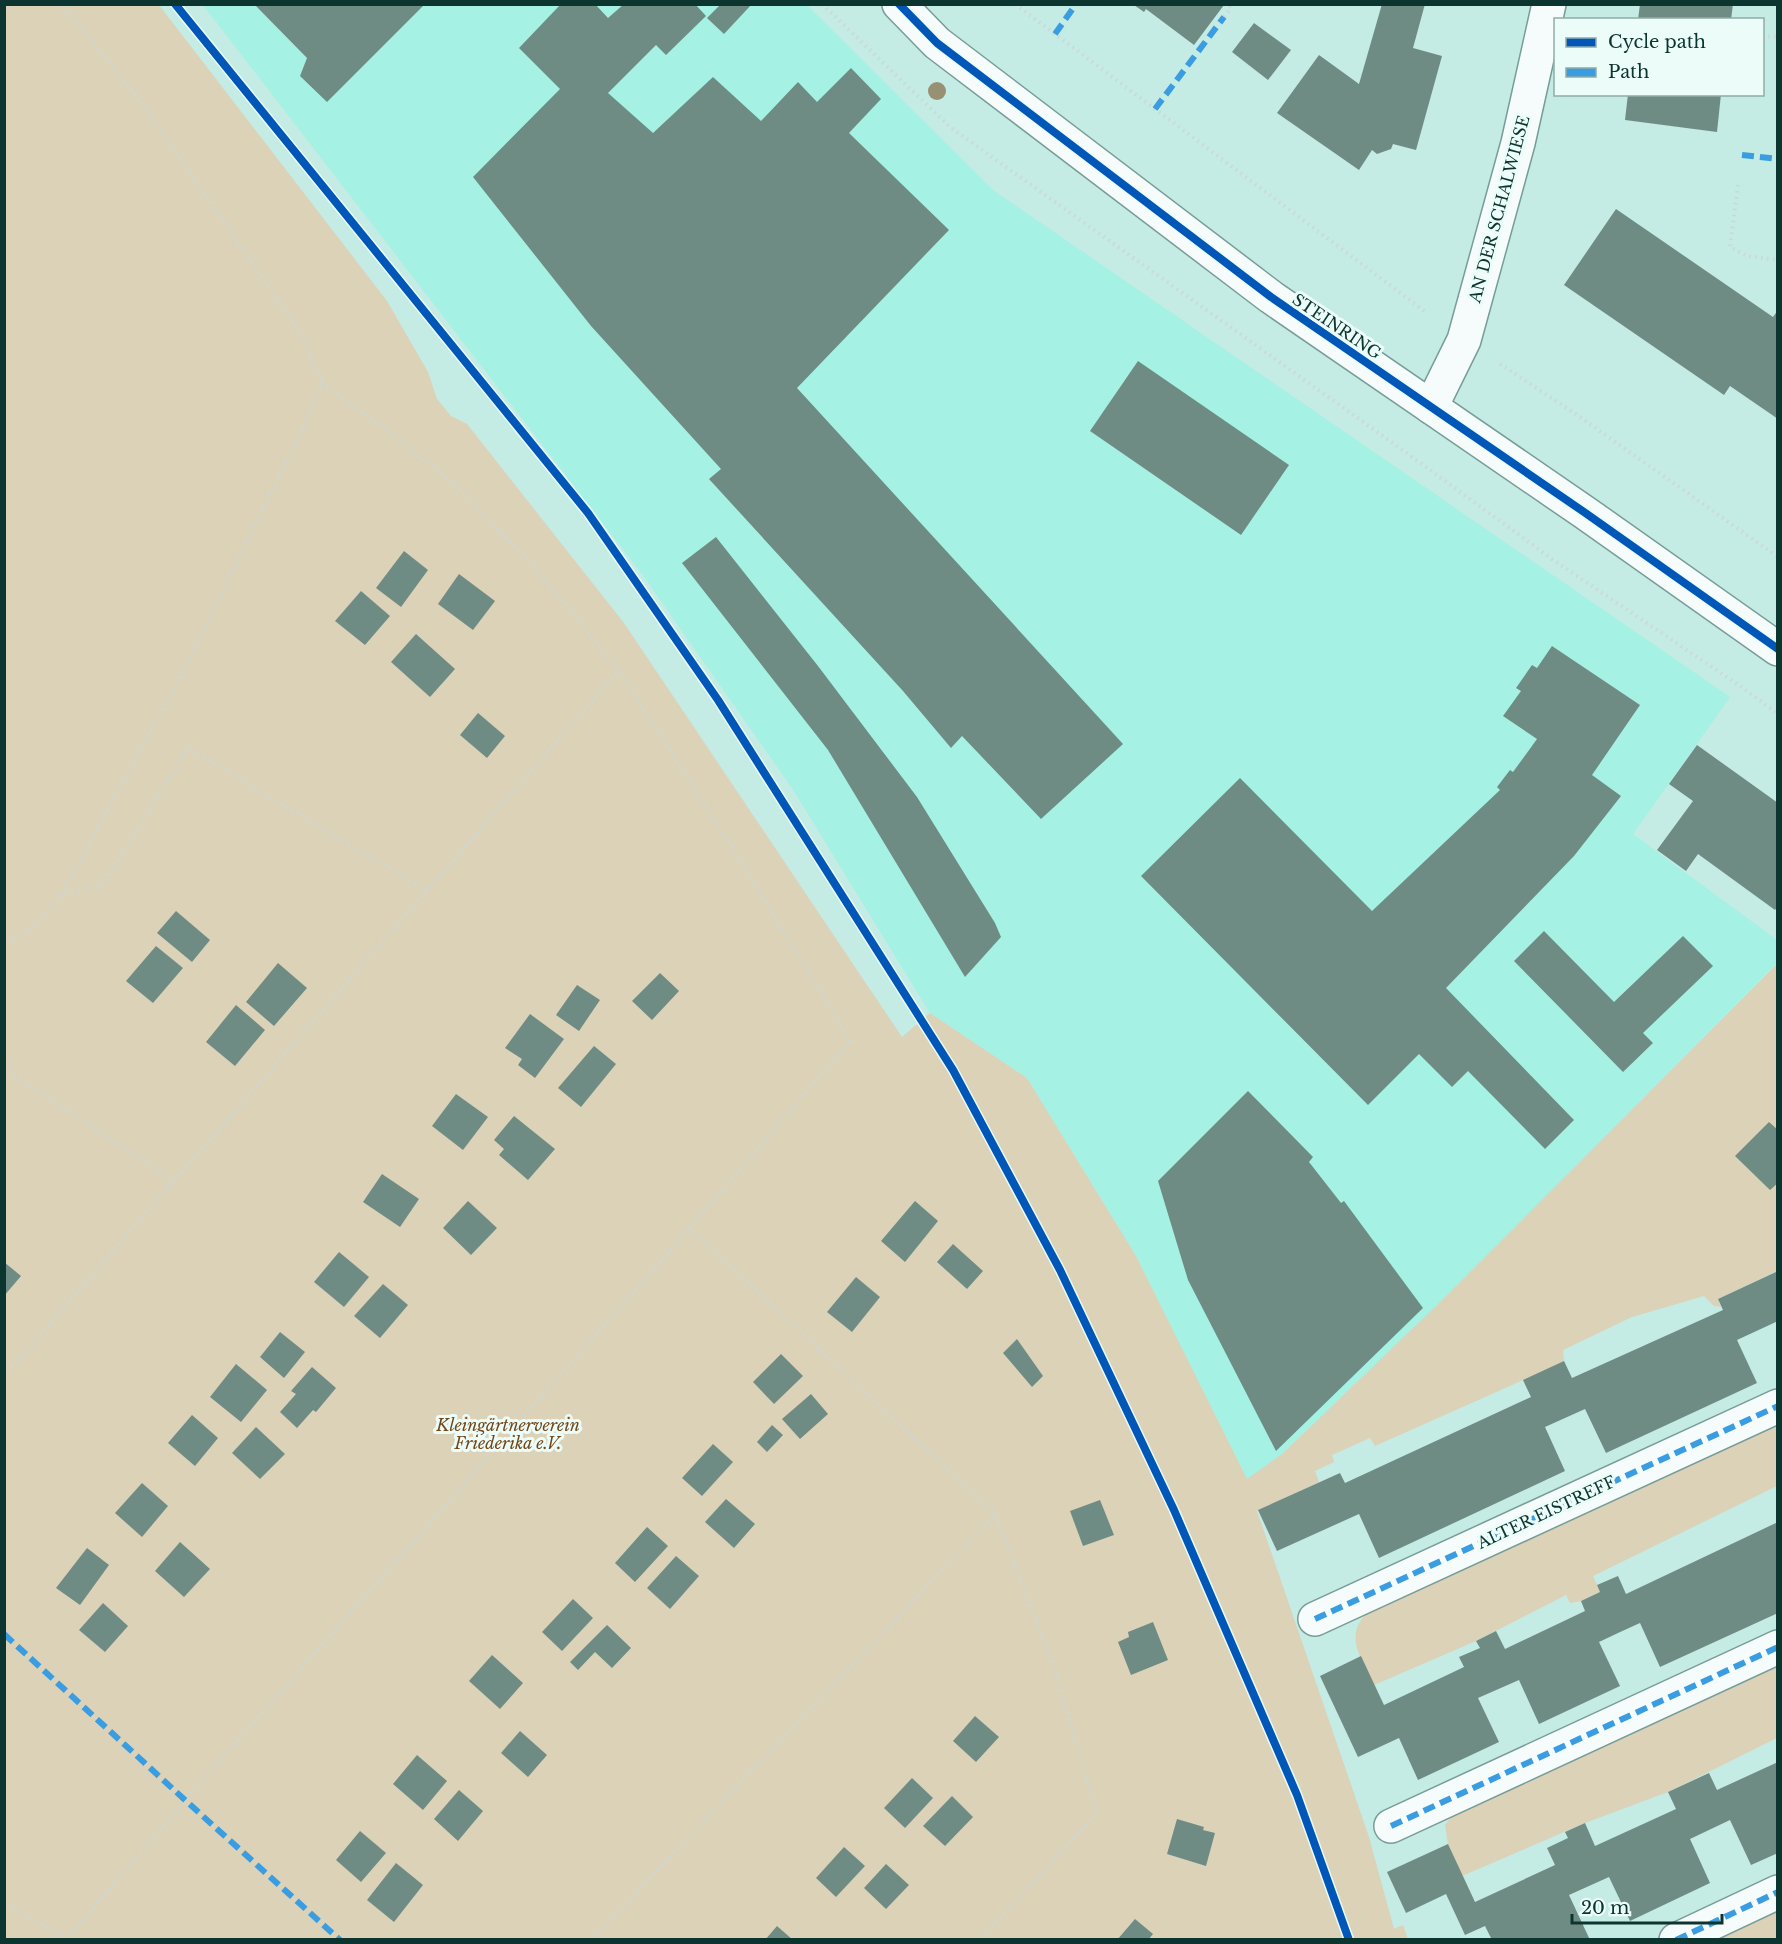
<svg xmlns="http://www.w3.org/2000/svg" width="1782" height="1944" font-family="'Libre Baskerville',serif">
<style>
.built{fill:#a5f1e4}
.green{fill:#dbd2b8}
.building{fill:#6f8c84}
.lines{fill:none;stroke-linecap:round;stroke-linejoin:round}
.minor-casing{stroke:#779d98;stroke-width:36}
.tertiary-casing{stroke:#779d98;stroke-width:36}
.path{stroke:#ccd8d6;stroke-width:4;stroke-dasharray:1.5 4.5;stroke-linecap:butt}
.minor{stroke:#f6fcfb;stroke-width:33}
.tertiary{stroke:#f6fcfb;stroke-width:33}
.quiet{stroke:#3a9de1;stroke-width:6;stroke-dasharray:12 6;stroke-linecap:butt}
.cycleway-casing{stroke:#ebfcf9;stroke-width:11}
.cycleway{stroke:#0057b8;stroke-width:8}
.tree{fill:#989072}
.labels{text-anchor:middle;stroke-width:6;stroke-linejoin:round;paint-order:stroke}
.street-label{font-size:16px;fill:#0c352f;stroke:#ebfcf9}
.park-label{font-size:16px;font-style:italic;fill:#744515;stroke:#ebfcf9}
</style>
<rect width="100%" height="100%" fill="#c4ebe4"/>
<path class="built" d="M203,5h604l186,185 737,507 -97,137 144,106v23l-337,339 -158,152 -35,26 -111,-224 -109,-178 -97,-65 -138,-225 -150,-214z"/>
<g class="green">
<path d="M5,5h154l228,296 41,71 9,27 14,17 16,8 157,199 278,414 28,-24 97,65 109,178 111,223 35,-25 158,-152 336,-337 1,1v305l-59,28 3,8 -7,-1 -10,-10 -72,21 -69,33 1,11 -16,8 -173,77 -5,-8 -38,17 2,7 -19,9 4,11 -62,29 112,326 25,92 9,-4 5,14h-1403z"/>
<path d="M1775,1423l2,4v59l-184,90 7,16 -19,9 -11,2 -4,-8 -90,46 -102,44c-11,-24 -30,-47 -9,-70z"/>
<path d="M1777,1660v78l-109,54 -83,31 -123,53 -14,-32 -3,-19 10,-13z"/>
<path d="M1777,1902v37h-79z"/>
</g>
<g class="building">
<path d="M561,4h34l13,14 16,-14h71l11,12 -40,39 -10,-10 -48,48 45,40 60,-56 48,44 37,-39 19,20 34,-34 30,31 -32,34 100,97 -152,158 326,356 -82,75 -79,-83 -11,12 -48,-57 -194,-212 12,-10 -130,-143 -118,-149 87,-88 -41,-41z"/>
<path d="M721,4h31l-28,30 -17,-16z"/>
<path d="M1382,4h43l-12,44 29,8 -26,94 -23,-6 -2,5 -14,5 -5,-4 -13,20 -82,-57 42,-58 40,29z"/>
<path d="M1640,4h93l-2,16h-93z"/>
<path d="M255,5h169l-97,97 -27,-26 7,-18z"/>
<path d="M1134,5h90l-30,40 -48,-36 -2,3z"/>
<path d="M1254,23l37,27 -23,30 -36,-28z"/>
<path d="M1628,94h93l-4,38 -92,-12z"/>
<path d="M1616,209l157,108 5,-7v109l-48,-33 -6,9 -160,-110z"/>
<path d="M1138,361l151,104 -48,70 -151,-104z"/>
<path d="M716,537l102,129 99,131 78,126 6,14 -36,40 -137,-227 -146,-187z"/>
<path d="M404,551l24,19 -27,37 -25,-19z"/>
<path d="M459,574l36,27 -22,29 -35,-26z"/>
<path d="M361,591l29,25 -25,29 -30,-24z"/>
<path d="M416,634l39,35 -25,28 -39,-35z"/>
<path d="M1552,646l88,59 -48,70 29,21 -47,60 -128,132 128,132 -29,29 -77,-78 -16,16 -33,-33 -51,51 -227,-229 99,-98 132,133 128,-121 -3,-3 13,-17 3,2 24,-33 -34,-23 18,-25 -5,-3 16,-23 5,3z"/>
<path d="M478,713l27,23 -18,22 -27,-23z"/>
<path d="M1697,745l81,58v103l-3,4 -77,-56 -12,17 -29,-21 36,-49 -24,-17z"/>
<path d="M176,911l34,29 -18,22 -35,-29z"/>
<path d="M1544,931l70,71 69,-66 30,30 -70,67 10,10 -30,29 -109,-111z"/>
<path d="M156,946l27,22 -30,35 -27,-22z"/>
<path d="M278,963l29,25 -33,38 -28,-24z"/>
<path d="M660,973l19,18 -27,29 -20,-19z"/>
<path d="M577,985l23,15 -21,31 -23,-16z"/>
<path d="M236,1005l29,25 -30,36 -29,-24z"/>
<path d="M530,1014l34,25 -29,39 -17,-13 4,-6 -17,-11z"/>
<path d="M594,1046l22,18 -35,43 -23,-19z"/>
<path d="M1248,1091l65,66 -4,5 32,41 3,-2 79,107 -147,143 -88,-171 -30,-99z"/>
<path d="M456,1094l32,23 -25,33 -31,-24z"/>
<path d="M514,1116l41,33 -27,31 -29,-25 5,-6 -10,-9z"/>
<path d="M1769,1122l9,8v53l-8,7 -35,-34z"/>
<path d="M382,1174l37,25 -19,28 -37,-25z"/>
<path d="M468,1201l29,27 -26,27 -28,-27z"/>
<path d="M915,1201l23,20 -33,41 -24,-21z"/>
<path d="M953,1244l30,27 -16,18 -30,-27z"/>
<path d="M339,1252l30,25 -25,30 -30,-25z"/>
<path d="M4,1262l17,14 -17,20z"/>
<path d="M1778,1271v50l-41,19 20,43 -151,70 -21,-44 -40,18 20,44 -186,87 -20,-44 -82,37 -19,-41 82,-37 5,10 186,-86 -8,-17 41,-19 8,17 151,-68 -5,-11z"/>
<path d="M856,1277l24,20 -28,35 -25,-20z"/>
<path d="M383,1284l25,21 -28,33 -26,-22z"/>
<path d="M280,1332l25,20 -21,26 -24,-21z"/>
<path d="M1017,1339l26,37 -11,11 -29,-34z"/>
<path d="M781,1354l22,22 -29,28 -21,-22z"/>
<path d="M236,1364l31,26 -26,32 -31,-25z"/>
<path d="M312,1367l24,21 -20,24 -3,-2 -16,18 -17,-16 16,-18 -5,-3z"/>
<path d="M811,1394l17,20 -28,25 -18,-20z"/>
<path d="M192,1415l26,23 -23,28 -27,-23z"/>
<path d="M772,1425l11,10 -16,17 -10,-10z"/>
<path d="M256,1427l29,27 -25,25 -28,-26z"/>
<path d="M713,1444l20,18 -31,34 -20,-18z"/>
<path d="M142,1483l26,23 -26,31 -27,-24z"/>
<path d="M726,1499l29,25 -21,24 -29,-26z"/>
<path d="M1100,1500l14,35 -31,11 -13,-35z"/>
<path d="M1778,1522v91l-118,54 -20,-44 -22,10 -19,9 21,44 -81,38 -20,-44 -41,18 21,44 -81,38 -19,-42 -41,19 -38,-81 41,-20 23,49 80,-38 -5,-10 21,-9 -4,-7 20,-10 9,18 80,-38 -4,-10 19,-9 -3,-7 21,-9 8,18z"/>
<path d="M647,1527l21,19 -33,36 -20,-19z"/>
<path d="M180,1542l30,27 -26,28 -29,-26z"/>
<path d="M87,1548l22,17 -29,40 -24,-17z"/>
<path d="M676,1556l23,20 -29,33 -23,-21z"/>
<path d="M573,1599l20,19 -31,33 -20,-19z"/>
<path d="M103,1603l25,23 -23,26 -26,-22z"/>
<path d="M1153,1622l15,38 -37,15 -13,-33 11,-5 -1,-5z"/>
<path d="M607,1625l24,23 -19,20 -17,-16 -17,18 -8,-8z"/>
<path d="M492,1655l31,28 -23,26 -31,-28z"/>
<path d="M975,1716l24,21 -23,25 -23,-21z"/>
<path d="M520,1731l27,24 -19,22 -27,-24z"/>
<path d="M417,1755l30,26 -24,29 -30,-26z"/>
<path d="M1778,1762v91l-27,12 -21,-45 -40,19 20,44 -80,38 -21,-44 -40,18 21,45h-98l-7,-14 -20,9 -19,-41 -40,19 -19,-41 61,-28 27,58 80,-37 -8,-17 21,-10 -3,-6 20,-9 10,23 81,-37 -8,-17 41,-19 8,17z"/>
<path d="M912,1778l21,20 -28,30 -21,-20z"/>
<path d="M459,1790l24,21 -25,30 -24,-22z"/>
<path d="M952,1796l21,21 -28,29 -22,-20z"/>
<path d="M1177,1819l27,8 -1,3 12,3 -9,33 -39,-12z"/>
<path d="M360,1831l26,22 -25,29 -25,-22z"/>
<path d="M844,1847l21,19 -29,31 -20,-19z"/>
<path d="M396,1863l27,22 -29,37 -27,-22z"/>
<path d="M886,1864l23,21 -23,24 -22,-21z"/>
<path d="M1135,1919l18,15 -5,6h-31z"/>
<path d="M777,1926l16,14h-28z"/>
</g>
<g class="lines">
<g class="minor-casing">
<g id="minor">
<path d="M1431,407l33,-67 54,-197 31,-139"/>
<path d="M1315,1619l463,-213"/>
<path d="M1391,1826l387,-179"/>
<path d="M1676,1940l102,-48"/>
</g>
</g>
<g class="tertiary-casing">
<path id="tertiary" d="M899,4l38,39 334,254 313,215 194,137"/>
</g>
<g class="path">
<path d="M822,4l128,123 454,324 148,108 191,129 35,26"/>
<path d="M1015,4l412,309"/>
<path d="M1224,17l7,-9 -4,-4"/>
<path d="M1762,36l16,1"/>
<path d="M1738,185l-8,62 17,9 31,4"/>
<path d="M1500,364l80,53 198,140"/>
<path d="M322,383l69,50 63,51 79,81 86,105 131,206 100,165 -160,187 305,286 58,150 44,149 -118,127"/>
<path d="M61,896l42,-12 85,-136 239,143"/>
<path d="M4,945l28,-16 29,-33 117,-216 128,-257 16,-40 -19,-47 -162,-234 -79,-98"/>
<path d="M4,1068l170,113"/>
<path d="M4,1376l615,-706"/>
<path d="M4,1903l63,35"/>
<path d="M66,1940l119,-140 505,-572"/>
<path d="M591,1940l404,-426"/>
</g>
<use href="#minor" class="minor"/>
<use href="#tertiary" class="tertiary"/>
<g class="quiet">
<path d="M1055,34l21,-30"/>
<path d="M1155,109l69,-92"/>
<path d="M1742,155l36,4"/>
<path d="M1315,1619l463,-213"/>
<path d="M4,1634l181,166 155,140"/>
<path d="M1391,1826l387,-179"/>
<path d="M1676,1940l102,-48"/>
</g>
<g class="cycleway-casing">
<g id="cycleway">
<path d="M175,4l413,509 130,187 235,370 107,200 114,240 123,285 52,145"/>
<path d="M899,4l38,39 334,254 313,215 194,137"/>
</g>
</g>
<use href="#cycleway" class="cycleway"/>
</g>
<circle class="tree" cx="937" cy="91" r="9"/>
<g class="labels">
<g class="street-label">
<text transform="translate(1499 209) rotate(-75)" y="6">AN DER SCHALWIESE</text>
<text transform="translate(1337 326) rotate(34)" y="6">STEINRING</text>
<text transform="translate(1546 1512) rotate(-25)" y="6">ALTER EISTREFF</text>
</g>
<g class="park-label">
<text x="508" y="1431">Kleingärtnerverein<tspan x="508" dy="18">Friederika e.V.</tspan></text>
</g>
</g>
<rect width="1782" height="1944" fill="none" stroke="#0c352f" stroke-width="12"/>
<rect x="1554" y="18" width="210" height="78" fill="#ebfcf9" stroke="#92aca8" stroke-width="1.5"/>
<rect x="1566" y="38" width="30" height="9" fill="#0057b8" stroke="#92aca8" stroke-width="1.5"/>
<text x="1608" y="48" font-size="18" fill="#0c352f">Cycle path</text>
<rect x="1566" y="68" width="30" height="9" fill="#3a9de1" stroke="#92aca8" stroke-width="1.5"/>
<text x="1608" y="78" font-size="18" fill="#0c352f">Path</text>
<path d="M1572 1914v9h150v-9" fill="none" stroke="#0c352f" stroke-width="3"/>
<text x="1581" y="1914" font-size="18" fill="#0c352f" stroke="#ebfcf9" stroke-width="4.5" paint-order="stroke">20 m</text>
</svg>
